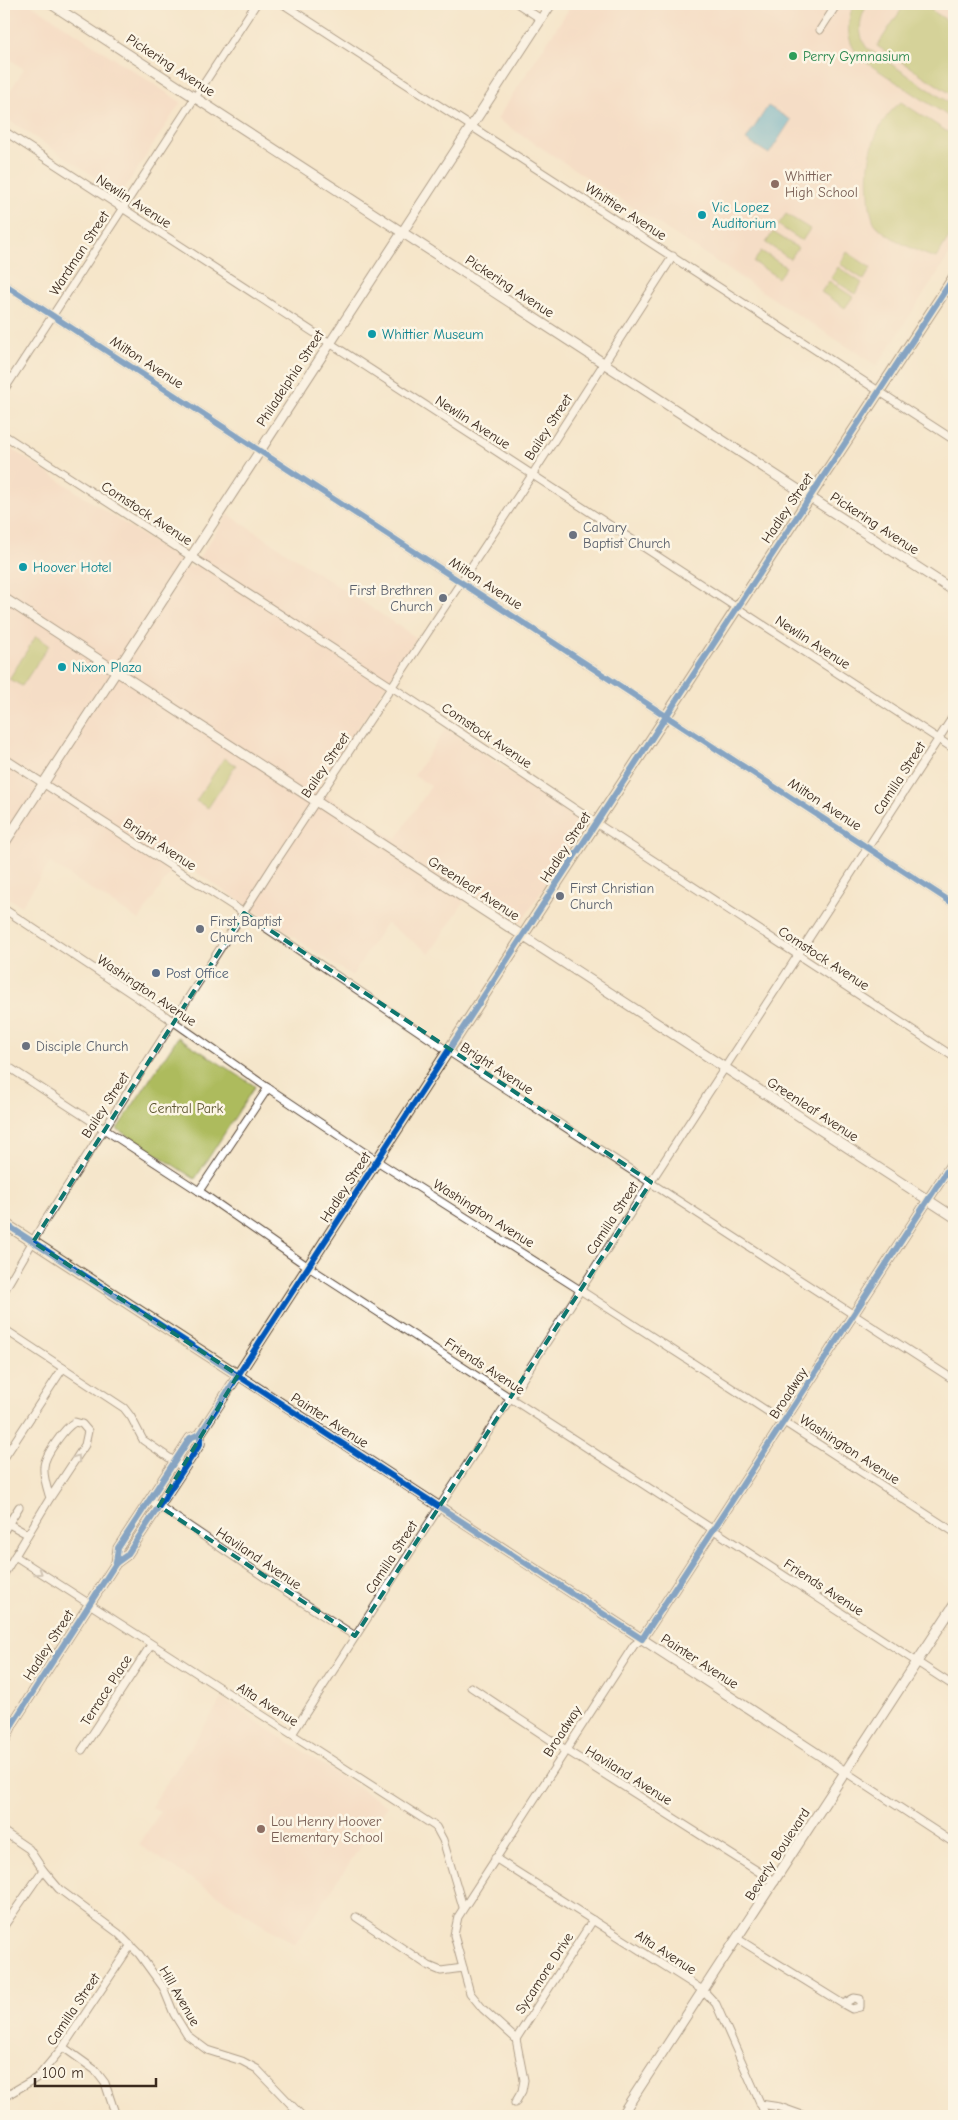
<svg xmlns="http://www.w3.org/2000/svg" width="958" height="2120" font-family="'Comic Neue',sans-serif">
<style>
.built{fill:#f4d3c0}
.green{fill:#adbb5d;stroke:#74723e}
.water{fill:#4faacd;stroke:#456a76}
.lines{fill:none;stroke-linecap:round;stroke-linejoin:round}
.minor-casing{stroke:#574638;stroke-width:9}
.tertiary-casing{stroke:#574638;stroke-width:11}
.secondary-casing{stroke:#574638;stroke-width:12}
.minor{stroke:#fff;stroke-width:7}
.tertiary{stroke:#fff;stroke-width:9}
.secondary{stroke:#fae7c3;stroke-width:10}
.cycleway-casing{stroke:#fcf5e5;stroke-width:9}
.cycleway{stroke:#0057b8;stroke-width:6}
.oneway{stroke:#a79f9a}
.marked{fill:none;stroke:#0f766e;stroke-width:4;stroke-dasharray:10 6;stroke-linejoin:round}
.leisure-dot{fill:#2e9e5b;stroke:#fcf5e5;stroke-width:2}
.education-dot{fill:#8d6e63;stroke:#fcf5e5;stroke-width:2}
.culture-dot{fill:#0f9aa8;stroke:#fcf5e5;stroke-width:2}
.worship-dot{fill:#6b7280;stroke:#fcf5e5;stroke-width:2}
.service-dot{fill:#5c6f8a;stroke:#fcf5e5;stroke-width:2}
.labels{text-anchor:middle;stroke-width:5;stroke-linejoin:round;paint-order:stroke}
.leisure-label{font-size:14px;fill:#27864d;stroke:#fcf5e5;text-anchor:start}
.street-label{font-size:14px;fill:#3b2a1e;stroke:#fcf5e5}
.education-label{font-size:14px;fill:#785e54;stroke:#fcf5e5;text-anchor:start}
.culture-label{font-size:14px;fill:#0d838f;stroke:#fcf5e5;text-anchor:start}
.worship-label{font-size:14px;fill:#5b616d;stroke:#fcf5e5;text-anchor:start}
.service-label{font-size:14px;fill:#4e5e75;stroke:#fcf5e5;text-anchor:start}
.park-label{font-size:14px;fill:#5d5631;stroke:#fcf5e5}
</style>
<rect width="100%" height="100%" fill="#fcf5e5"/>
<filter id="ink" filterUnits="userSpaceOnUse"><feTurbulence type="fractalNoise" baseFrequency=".02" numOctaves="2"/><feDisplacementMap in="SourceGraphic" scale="10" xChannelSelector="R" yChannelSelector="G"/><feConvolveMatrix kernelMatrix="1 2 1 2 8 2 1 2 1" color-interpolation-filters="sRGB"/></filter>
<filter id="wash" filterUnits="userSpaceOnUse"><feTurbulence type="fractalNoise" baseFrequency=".0096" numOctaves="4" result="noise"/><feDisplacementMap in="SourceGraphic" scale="20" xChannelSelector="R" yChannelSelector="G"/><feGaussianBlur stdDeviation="1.12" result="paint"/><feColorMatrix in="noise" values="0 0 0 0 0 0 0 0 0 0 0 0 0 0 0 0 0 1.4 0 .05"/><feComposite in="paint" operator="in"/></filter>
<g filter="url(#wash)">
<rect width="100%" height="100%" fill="#f5e6cb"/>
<g class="built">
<path d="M4,4h27l150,98 -60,92 -117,-77v-16l20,-32 -20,-14z"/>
<path d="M572,4h382v244l-77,118 -380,-247z"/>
<path d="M4,444l188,124 36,-54 189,124 -100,151 79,50 35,-53 -17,-10 32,-48 138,97 -63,98 -50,-32 -41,62 -44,-30 -34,53 -174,-116 -39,60 -89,-57 -29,43 -17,-11z"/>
<path d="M222,1699l165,107 -92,139 -156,-100 21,-33 -9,-5z"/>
</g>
<g class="green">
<path d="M854,4h14c-9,14 -11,30 -1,44l87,58v14l-87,-57c-20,-14 -23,-37 -13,-59z"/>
<path d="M905,4h17l32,21v71l-77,-50z"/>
<path d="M901,102l53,34v93l-18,29c-17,-5 -48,-20 -60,-33 -5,-6 -7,-22 -7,-30 -3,-34 3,-70 32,-93z"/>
<path d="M786,214l24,15 -8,12 -24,-16z"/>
<path d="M773,232l25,16 -8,11 -24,-16z"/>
<path d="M761,251l25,16 -8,11 -24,-16z"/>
<path d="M847,252l24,16 -7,12 -24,-16z"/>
<path d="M838,267l24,16 -7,11 -24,-16z"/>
<path d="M829,281l24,16 -8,11 -24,-16z"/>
<path d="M36,636l13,9 -27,41 -13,-7z"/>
<path d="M224,758l12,7 -28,43 -12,-7z"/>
<path d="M178,1037l77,49 -60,93 -78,-50z"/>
</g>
<path class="water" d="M768,106l23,14 -22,34 -23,-14z"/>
</g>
<g filter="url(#ink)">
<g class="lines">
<g class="minor-casing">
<g id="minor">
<path d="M283,4l671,436"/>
<path d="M518,4l23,15"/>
<path d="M820,30l17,-26"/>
<path d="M4,131l950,618"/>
<path d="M4,284l950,620"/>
<path d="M4,390l252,-386"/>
<path d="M4,435l388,252 204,136 358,234"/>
<path d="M4,758l240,155 204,138 506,329"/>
<path d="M4,909l163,108 101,71 109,73 203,129 374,242"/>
<path d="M4,1064l195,127 108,75 647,420"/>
<path d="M199,1191l69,-103"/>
<path d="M4,1291l39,-67 234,-364 255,-385 141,-219"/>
<path d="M4,1329l120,79 7,9 12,23 41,28"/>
<path d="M4,1458l59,-90"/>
<path d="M150,1500l126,85 79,51"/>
<path d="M9,1524l18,10"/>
<path d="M4,1531l15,-24"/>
<path d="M15,1556l421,271 7,13 20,67"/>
<path d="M4,1574l46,-76 35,-53 3,-14 -6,-7 -7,-2c-10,5 -31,34 -31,45 -1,10 3,21 6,31"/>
<path d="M471,1687l95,63 209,132"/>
<path d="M4,1718l9,5"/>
<path d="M292,1734l662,-1019"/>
<path d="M82,1750l69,-105"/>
<path d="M847,1773l107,70"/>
<path d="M4,1832l25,17 14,21 16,19 59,44 21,21 24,33 11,27 13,21 20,15 35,11 15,8 45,47"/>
<path d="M495,1858l209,133 12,13 50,112"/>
<path d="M356,1917l73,49 12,5 22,-3"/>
<path d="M4,1926l39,-56"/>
<path d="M738,1939l105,65 9,5 8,-2v-8l-6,-1 -11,6"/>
<path d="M516,2039l77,-119"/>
<path d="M63,2047l32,23 10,13 11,33"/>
<path d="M4,2097l34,-20 25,-30 68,-102"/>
<path d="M515,2103l7,-12 2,-11 -8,-41 -33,-30 -13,-16 -16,-58 4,-18 176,-272 8,-6"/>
<path d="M760,2104l20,3 25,9"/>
</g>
</g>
<g class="tertiary-casing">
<g id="tertiary">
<path d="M51,4l903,587"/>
<path d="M4,598l950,619"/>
<path d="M4,844l547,-840"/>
<path d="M116,1563l2,-15 72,-110 10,-4"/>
<path d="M642,1639l312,-479"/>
<path d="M4,1742l9,-19 103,-160 11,-8 73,-111v-10l38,-59 609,398"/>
<path d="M621,2116l333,-511"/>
</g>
</g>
<g class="secondary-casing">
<path id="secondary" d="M4,1223l234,152 315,-486 401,-612"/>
</g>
<use href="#minor" class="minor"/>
<use href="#tertiary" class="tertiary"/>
<use href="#secondary" class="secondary"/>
<g class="cycleway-casing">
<g id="cycleway">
<path d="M4,284l950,620"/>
<path d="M4,1223l638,416 312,-479"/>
<path d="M116,1563l2,-15 72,-110 10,-4"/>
<path d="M4,1742l9,-19 103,-160 11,-8 73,-111v-10l353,-545 401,-612"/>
</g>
</g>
<use href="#cycleway" class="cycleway"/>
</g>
<defs><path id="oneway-chevron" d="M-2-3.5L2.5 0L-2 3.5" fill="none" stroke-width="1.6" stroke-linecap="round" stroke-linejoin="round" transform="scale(1.25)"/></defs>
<g class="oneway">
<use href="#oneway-chevron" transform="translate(77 1458) rotate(-56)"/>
<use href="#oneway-chevron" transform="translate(39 1572) rotate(33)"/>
</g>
</g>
<path d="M0 0H958V2120H0ZM244,913l407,269 -296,454 -196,-130 79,-131 -205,-133z" fill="#f5e6cb" fill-opacity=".55" fill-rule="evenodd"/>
<path class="marked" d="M244,913l407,269 -296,454 -196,-130 79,-131 -205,-133z"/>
<circle class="leisure-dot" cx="793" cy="56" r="5"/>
<g class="education-dot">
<circle cx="775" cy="184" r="5"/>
<circle cx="261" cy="1829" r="5"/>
</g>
<g class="culture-dot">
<circle cx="702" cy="215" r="5"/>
<circle cx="372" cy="334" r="5"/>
<circle cx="23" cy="567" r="5"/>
<circle cx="62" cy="667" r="5"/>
</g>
<g class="worship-dot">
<circle cx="573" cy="535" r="5"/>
<circle cx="443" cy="598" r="5"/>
<circle cx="560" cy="896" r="5"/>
<circle cx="200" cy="929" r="5"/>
<circle cx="26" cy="1046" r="5"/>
</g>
<circle class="service-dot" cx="156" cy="973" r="5"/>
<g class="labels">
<g class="leisure-label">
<text x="803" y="61">Perry Gymnasium</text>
</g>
<g class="street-label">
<text transform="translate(171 65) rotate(33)" y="5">Pickering Avenue</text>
<text transform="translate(134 201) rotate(33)" y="5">Newlin Avenue</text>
<text transform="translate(626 211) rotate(33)" y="5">Whittier Avenue</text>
<text transform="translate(79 253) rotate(-57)" y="5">Wardman Street</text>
<text transform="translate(510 286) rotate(33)" y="5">Pickering Avenue</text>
<text transform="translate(147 362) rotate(33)" y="5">Milton Avenue</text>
<text transform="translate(290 378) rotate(-57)" y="5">Philadelphia Street</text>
<text transform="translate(473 422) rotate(33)" y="5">Newlin Avenue</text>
<text transform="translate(548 427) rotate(-57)" y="5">Bailey Street</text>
<text transform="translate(787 508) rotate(-56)" y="5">Hadley Street</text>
<text transform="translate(147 513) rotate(33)" y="5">Comstock Avenue</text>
<text transform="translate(875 523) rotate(33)" y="5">Pickering Avenue</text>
<text transform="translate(486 583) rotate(33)" y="5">Milton Avenue</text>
<text transform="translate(813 642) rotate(33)" y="5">Newlin Avenue</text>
<text transform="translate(487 735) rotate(34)" y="5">Comstock Avenue</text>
<text transform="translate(325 765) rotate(-56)" y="5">Bailey Street</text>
<text transform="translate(899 778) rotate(-57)" y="5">Camilla Street</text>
<text transform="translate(825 804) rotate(33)" y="5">Milton Avenue</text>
<text transform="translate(160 844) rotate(33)" y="5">Bright Avenue</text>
<text transform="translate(565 847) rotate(-57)" y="5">Hadley Street</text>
<text transform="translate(474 888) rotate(33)" y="5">Greenleaf Avenue</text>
<text transform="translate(824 958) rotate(33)" y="5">Comstock Avenue</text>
<text transform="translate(147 990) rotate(34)" y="5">Washington Avenue</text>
<text transform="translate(497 1068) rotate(33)" y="5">Bright Avenue</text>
<text transform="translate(105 1105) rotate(-57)" y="5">Bailey Street</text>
<text transform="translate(813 1109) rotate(33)" y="5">Greenleaf Avenue</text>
<text transform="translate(345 1187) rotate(-57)" y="5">Hadley Street</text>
<text transform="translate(484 1213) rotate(32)" y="5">Washington Avenue</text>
<text transform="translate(612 1218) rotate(-57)" y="5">Camilla Street</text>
<text transform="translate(485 1366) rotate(33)" y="5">Friends Avenue</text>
<text transform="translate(788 1393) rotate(-57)" y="5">Broadway</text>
<text transform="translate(330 1420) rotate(33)" y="5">Painter Avenue</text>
<text transform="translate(850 1449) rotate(33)" y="5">Washington Avenue</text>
<text transform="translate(391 1557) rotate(-57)" y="5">Camilla Street</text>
<text transform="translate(259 1558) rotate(34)" y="5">Haviland Avenue</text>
<text transform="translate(824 1587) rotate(33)" y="5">Friends Avenue</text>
<text transform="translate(48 1645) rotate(-57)" y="5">Hadley Street</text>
<text transform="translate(700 1661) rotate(33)" y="5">Painter Avenue</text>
<text transform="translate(106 1690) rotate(-57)" y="5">Terrace Place</text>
<text transform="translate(268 1704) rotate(32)" y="5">Alta Avenue</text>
<text transform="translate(562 1731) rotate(-57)" y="5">Broadway</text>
<text transform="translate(629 1775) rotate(32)" y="5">Haviland Avenue</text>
<text transform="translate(777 1854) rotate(-57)" y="5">Beverly Boulevard</text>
<text transform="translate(666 1952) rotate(33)" y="5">Alta Avenue</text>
<text transform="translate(544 1973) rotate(-57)" y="5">Sycamore Drive</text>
<text transform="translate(180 1996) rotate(60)" y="5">Hill Avenue</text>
<text transform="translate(73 2009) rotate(-56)" y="5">Camilla Street</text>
</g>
<g class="education-label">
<text x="785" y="181">Whittier<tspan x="785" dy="16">High School</tspan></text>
<text x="271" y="1826">Lou Henry Hoover<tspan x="271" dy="16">Elementary School</tspan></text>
</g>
<g class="culture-label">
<text x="712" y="212">Vic Lopez<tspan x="712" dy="16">Auditorium</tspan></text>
<text x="382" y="339">Whittier Museum</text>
<text x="33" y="572">Hoover Hotel</text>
<text x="72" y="672">Nixon Plaza</text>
</g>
<g class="worship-label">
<text x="583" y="532">Calvary<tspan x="583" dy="16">Baptist Church</tspan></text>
<text x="433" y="595" text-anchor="end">First Brethren<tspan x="433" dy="16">Church</tspan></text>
<text x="570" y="893">First Christian<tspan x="570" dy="16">Church</tspan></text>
<text x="210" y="926">First Baptist<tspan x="210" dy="16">Church</tspan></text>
<text x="36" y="1051">Disciple Church</text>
</g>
<g class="service-label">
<text x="166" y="978">Post Office</text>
</g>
<g class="park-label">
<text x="186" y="1113">Central Park</text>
</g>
</g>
<rect width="958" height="2120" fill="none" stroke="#fcf5e5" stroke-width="20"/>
<path d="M35 2078v8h121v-8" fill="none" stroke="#3b2a1e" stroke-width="2.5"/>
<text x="42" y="2078" font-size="15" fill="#3b2a1e" stroke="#fcf5e5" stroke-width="4" paint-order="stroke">100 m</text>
</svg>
